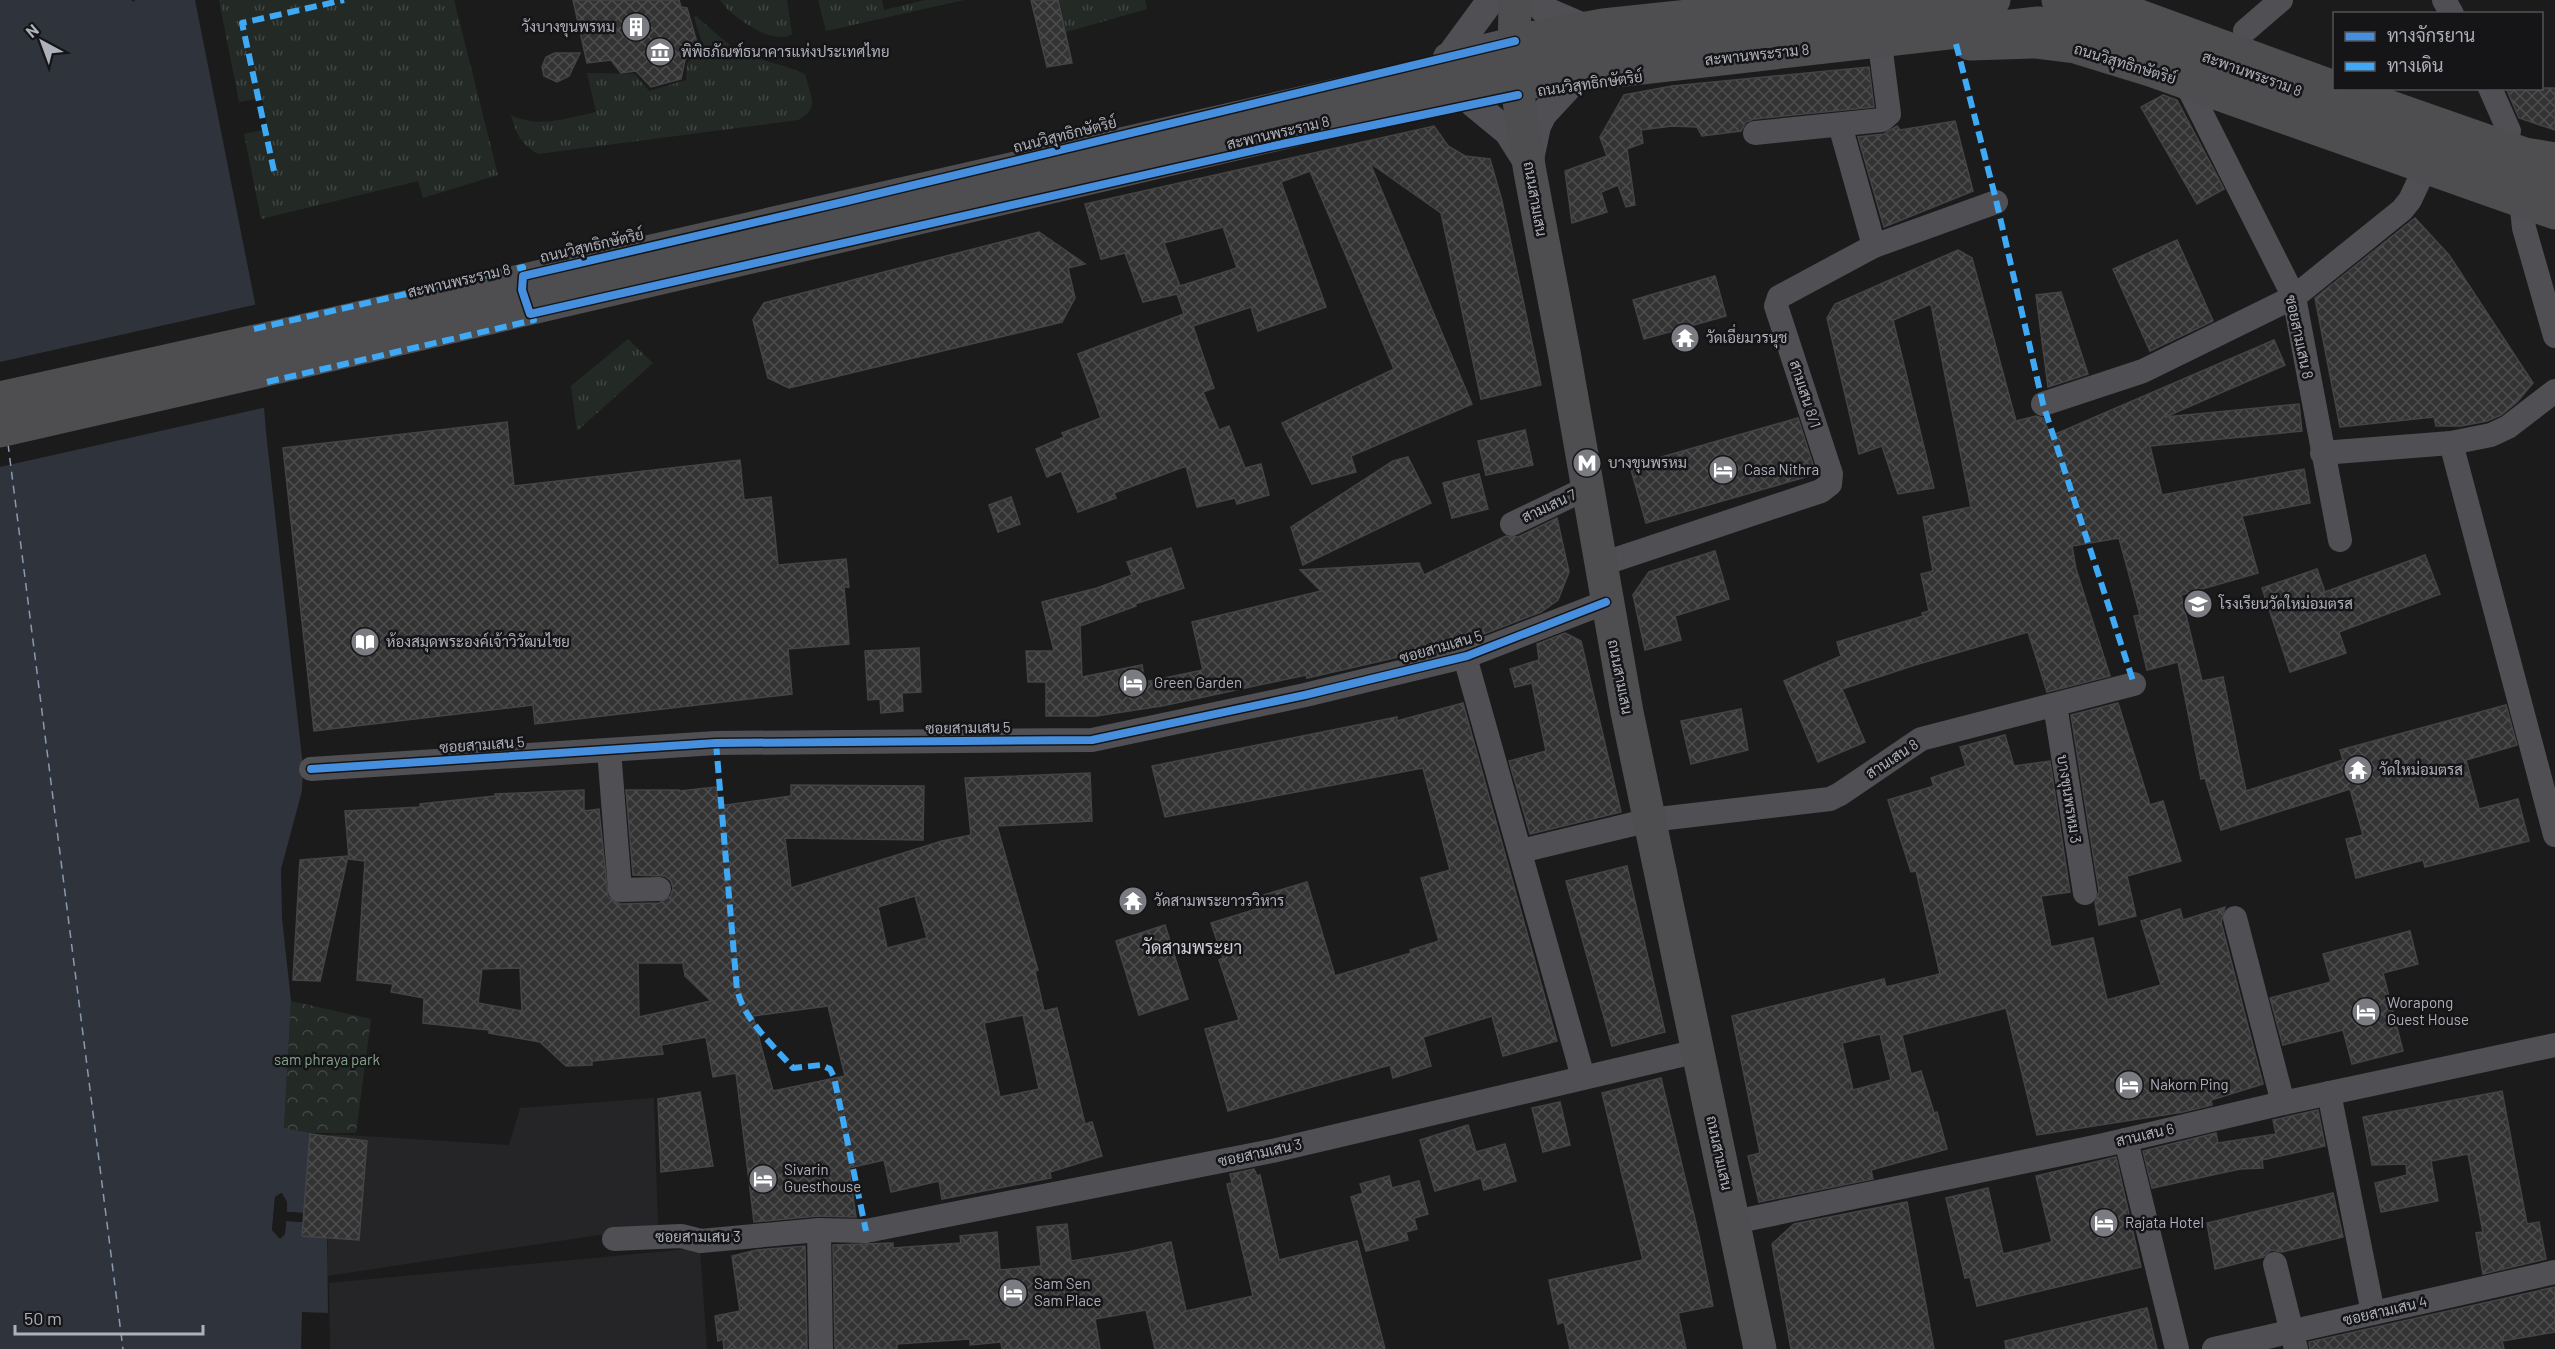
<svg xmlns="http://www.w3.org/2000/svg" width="2555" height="1349" font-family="Barlow,Sarabun,sans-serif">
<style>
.built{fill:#252527}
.grass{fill:url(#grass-tufts)}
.park{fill:url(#park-crowns)}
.water{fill:#2f343c}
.pier{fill:#1b1b1b}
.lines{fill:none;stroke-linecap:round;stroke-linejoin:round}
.ferry{stroke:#8899b2;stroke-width:1.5;stroke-dasharray:8 6;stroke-linecap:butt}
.building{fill:url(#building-cross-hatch);stroke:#444447;stroke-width:1.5;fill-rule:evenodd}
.minor{stroke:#505054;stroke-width:24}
.tertiary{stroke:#505054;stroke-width:28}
.secondary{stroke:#4e4e51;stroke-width:33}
.secondary-bridge{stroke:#4e4e51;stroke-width:33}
.quiet{stroke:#3fa9f5;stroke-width:6;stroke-dasharray:12 6;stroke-linecap:butt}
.cycleway-casing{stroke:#151517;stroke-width:11}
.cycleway{stroke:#468fdf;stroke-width:8}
.labels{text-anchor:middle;stroke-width:5;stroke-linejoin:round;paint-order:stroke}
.poi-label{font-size:15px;fill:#aeb0ba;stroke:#151517;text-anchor:start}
.street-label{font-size:15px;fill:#aeb0ba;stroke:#151517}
.park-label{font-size:15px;fill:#86a48c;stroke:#151517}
.quarter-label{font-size:18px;fill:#cecfd7;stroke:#151517}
</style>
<defs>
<pattern id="grass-tufts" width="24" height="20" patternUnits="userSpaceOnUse" patternTransform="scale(1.5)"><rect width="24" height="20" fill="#232a25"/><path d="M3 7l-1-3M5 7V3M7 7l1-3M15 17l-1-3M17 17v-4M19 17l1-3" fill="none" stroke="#404643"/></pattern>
<pattern id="park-crowns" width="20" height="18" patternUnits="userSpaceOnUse" patternTransform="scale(1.5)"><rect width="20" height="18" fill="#232a25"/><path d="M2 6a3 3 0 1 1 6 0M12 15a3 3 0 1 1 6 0" fill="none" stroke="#404643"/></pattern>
<pattern id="building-cross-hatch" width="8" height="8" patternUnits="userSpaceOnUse" patternTransform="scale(1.5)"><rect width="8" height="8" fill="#333334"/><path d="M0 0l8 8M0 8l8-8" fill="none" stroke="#4e4e4f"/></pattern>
</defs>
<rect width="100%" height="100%" fill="#1b1b1b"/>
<g class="built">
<path d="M654,1098l4,128 -331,50 3,-142 179,11 11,-37z"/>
<path d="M700,1248l7,101h-377l-1,-66z"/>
</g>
<g class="grass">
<path d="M219,0h235l44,175 -75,23 -5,-17 -157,38 -17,-85 24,-5 -6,-31 -23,4z"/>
<path d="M720,0h67l5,34c-18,13 -62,-18 -72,-34z"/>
<path d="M818,0h64l2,10 41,-10h39l-138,31z"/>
<path d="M1059,0h86l2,9 -81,23z"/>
<path d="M696,16c16,13 31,30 50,38 19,8 40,11 59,20 5,22 16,34 -7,46l-260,34c-17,-10 -22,-20 -27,-39 29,14 55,3 85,-3l-9,-39 48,1 14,17 37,-11 1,-17 16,-17 -9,-29z"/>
<path d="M628,339l25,24 -76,68 -6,-45z"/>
</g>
<path class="park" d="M291,1001l80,18 -15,114h-45l-27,-4z"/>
<path class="water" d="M0,0h131l3,2 1,-2h60l61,308 10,124 37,335 -1,24 -21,78 1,49 9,83 -7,127 27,5 -7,80 -18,-1 1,-10 -6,-9 -6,4 -3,33 8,8 5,-4 1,-13 17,1 -1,13 25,2 1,76 -26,-1 -1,37h-301z"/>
<g class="pier">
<path d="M258,304l9,103 -267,60v-105z"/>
<path d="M282,1193l5,9v10l17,1 -1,3 -18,-2 -1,-12 -3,-5 -3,2 -3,30 5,5 4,-16 19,1v3l-17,-1 -1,13 -5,5 -8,-9 3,-33z"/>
</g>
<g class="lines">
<path class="ferry" d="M8,444l115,905"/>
</g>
<g class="building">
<path d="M573,0h106l2,7 6,1 11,38 -13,14 -4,19 -30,8 -15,-16 -15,2 -10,-13 -24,3z"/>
<path d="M1031,0h27l14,63 -25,4z"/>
<path d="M555,53h25l-11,23 -12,6 -13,-6 -2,-9 4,-10z"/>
<path d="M1869,67l5,40 -120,12 -8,3 -5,9 -39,5 -5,-9 -25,-1 -31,4 2,13 -16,6 8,56 -9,2 -8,-22 -17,7 6,20 -35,11 -7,-52 42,-15 -7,-19 24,-42 48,-9z"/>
<path d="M2506,88h49v42l-36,-12z"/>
<path d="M2163,95l14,5 47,89 -27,15 -56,-97z"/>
<path d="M1955,121l18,70 -89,36 -26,-90 26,-3 13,-8 3,4z"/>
<path d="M1434,126l14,20 17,10 25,3 12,42 39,184 -60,14 -40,-186 -71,-50 102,241 -121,52 5,16 -44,12 -30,-61 112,-54 -84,-198 -29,11 45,125 -68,24 -7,-24 -58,19 21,62 -11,4 16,38 10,-4 16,42 16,-4 8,31 -32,9 -2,-6 -38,9 -11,-41 -72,27 2,5 -38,14 -17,-41 -14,6 -11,-28 28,-12 -2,-4 39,-15 -23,-64 106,-40 -7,-20 -34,8 -18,-49 -24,6 -16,-55zM1223,227l14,41 -57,18 -16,-43z"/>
<path d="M2415,218l34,37 84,128 -16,19 -16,13 -14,6 -26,5h-25l-2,-9 -94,10 -25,-129z"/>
<path d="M1039,232l46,32 -17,4 7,30 -13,24 -273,66 -21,-10 -15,-58 11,-17z"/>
<path d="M2177,240l36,81 -63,30 -37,-82z"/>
<path d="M1958,250l14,8 44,163 20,-5 7,2 8,18 223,-96 11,25 -120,52 134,-13 3,27 -152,15 12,49 142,-26 6,34 -68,13 16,57 -77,22 21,86 21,-4 23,114 97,-31 -3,-10 166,-45 11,40 -51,15 13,49 39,-10 11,42 -104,26 -2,-7 -67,18 -10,-39 17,-4 -13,-46 -129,41 -16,-52 -4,1 -23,-117 -31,8 -13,-54 6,-1 -21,-77 -47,8 4,23 34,107 -63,16 -19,-60 -113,33 -73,24 23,53 -47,20 -34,-81 57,-25 -4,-14 86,-26 -1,-3 7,-2 -8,-37 12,-3 -10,-54 48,-10 -40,-203 -38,16 41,168 -36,6 -16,-48 -23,8 -32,-136 8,-14z"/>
<path d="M1715,276l11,40 -82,23 -11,-39z"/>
<path d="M2061,292l27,82 -40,13 -12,-92z"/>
<path d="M1798,418l18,56 -170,49 -16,-57z"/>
<path d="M507,422l7,64 226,-26 4,40 27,-3 7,68 68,-6 3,28h-5l5,57 -61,5 4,45 -257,30 -2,-19 -219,26 -31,-283z"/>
<path d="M1525,430l8,35 -47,10 -8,-34z"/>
<path d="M1408,457l23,46 -128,62 -12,-38 102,-66z"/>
<path d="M1479,474l9,35 -36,9 -9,-35z"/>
<path d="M1011,497l9,27 -22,8 -9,-27z"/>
<path d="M1557,518l12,54 -11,28 -17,12 -78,30 -156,36 -1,-3 -144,31 -66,10h-50v-34h-18l-2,-31h28l-12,-49 55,-14 35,-13 -5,-13 44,-14 13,40 -49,16 1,2 -56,20 2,51 60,-12 3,17 58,-12 -11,-48 129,-31 -21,-21 119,-7 5,12 82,-39 12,1z"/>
<path d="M1715,551l14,48 -54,17 6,24 -36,10 -12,-55 16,-23z"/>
<path d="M2425,555l15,39 -101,38 7,21 -56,19 -28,-84 55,-19 8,23z"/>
<path d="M1565,633l16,8 40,171 -91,22 -21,-73 37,-10 -14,-68 -17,4 -5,-18 29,-9 -2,-16z"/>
<path d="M919,648l2,44 -19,1 1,18 -22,2 -1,-14 -12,1 -3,-49z"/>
<path d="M1463,703l94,338 -54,15 -11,-40 -69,21 8,29 -38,12 -3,-13 -162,46 -23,-82 34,-9 -20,-60 4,-2 -12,-35 52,-16 -3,-11 47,-14 28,94 76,-23 -1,-3 29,-9 -18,-63 29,-8 -27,-102 -258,49 -13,-51 245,-49v4z"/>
<path d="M2118,703l32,102 13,-4 18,60 -54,15 9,40 -37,9 -4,-22 4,-12 -28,-176z"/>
<path d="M1741,709l7,41 -57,14 -10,-43z"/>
<path d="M2005,735l9,31 36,-5 20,131 -29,4 10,51 42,-9 14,62 54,-15 -20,-64 39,-12 3,11 42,-13 -4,15 42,162 -52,16 1,5 -29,7 -146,23 -31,-127 -104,27 9,39 10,-3 13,42 3,-1 10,37 -76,21 2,9 -114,23 -11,-46 12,-3 -28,-137 152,-37 2,8 54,-13 -24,-103 -5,1 -23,-72 46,-14 -3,-8 35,-12 -6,-19zM1880,1034l11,46 -38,10 -11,-47z"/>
<path d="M1090,773l2,48 -95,5 41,144 -3,1 9,40 13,-3 28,116 7,-2 10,34 -52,16 1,6 -109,21 -3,-18 -48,11 -7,-32 -35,8 7,49 -38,-1 -64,6 -18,-149 -23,4 -7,-40 -45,8 2,9 -71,7v4l-26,1 -26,-24 -51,-9v-3l-66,-7 1,-25 -33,-6 2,-8 -36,-4 8,-119 -16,-2 -4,-48 75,-4v-3l75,-8v-2l89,-4v21l15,-2 9,88 12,7 39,-1 12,-7 2,-8 -2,-7 -6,-5 -32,-1 -7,-85h53v1l37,-4 3,19 72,-10v-11l133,1 -1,54 -138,-2 6,50 151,-47 29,-6 -6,-57zM915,896l12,42 -40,10 -9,-41zM638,963h45l2,13 26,25 -72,16zM520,968l2,43 -44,-8 4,-34zM828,1006l17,70 -72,15 -20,-75zM1023,1015l16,74 -39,8 -16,-74z"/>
<path d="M348,856l-28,125 -27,-1 7,-120z"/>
<path d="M1627,866l38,166 -53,14 -46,-165z"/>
<path d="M1165,925l23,74 -49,16 -23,-74z"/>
<path d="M2410,931l8,33 -35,9 20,78 -51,13 -9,-34 -60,15 -13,-47 61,-16 -8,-28z"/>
<path d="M1661,1078l38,158 14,70 -35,7 8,36h-116l-6,-27 -6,2 -9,-44 94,-20 -41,-167z"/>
<path d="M2502,1091l25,133 12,-2 7,37 -63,15 -7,-41 7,-1 -15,-78 -37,7 7,40 -57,11 -6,-29 32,-8 -1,-11 -34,1 -9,-48z"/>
<path d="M700,1092l13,74 -52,6 -3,-73z"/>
<path d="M1560,1102l10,43 -27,7 -11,-44z"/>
<path d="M2318,1110l7,36 -63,14 1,8 -23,1 -88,19 -9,-37 73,-18 2,10 58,-9 -3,-14z"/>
<path d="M1468,1125l8,27 29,-8 11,37 -32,9 -3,-12 -46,13 -15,-51z"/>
<path d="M310,1134l57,7 -8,99 -57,-4z"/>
<path d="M2116,1157l25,110 -164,39 -7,-29 -5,1 -19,-80 42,-10 15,66 49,-12 -16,-66z"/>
<path d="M1254,1169l3,7 3,-1 19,85 78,-19 28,108h-230l-9,-39 -51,9 5,30h-98l-1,-7 -31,3v-6l-73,5v5h-62l-2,-104 60,-2v5l68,-5 -1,-7 37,-4 3,38 41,-4 -4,-39 30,-3 4,37 57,-9 43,-10 15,69 67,-15 -26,-112 5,-1 -2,-9z"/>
<path d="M1389,1176l3,12 27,-7 9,33 -14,4 3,11 -11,3 2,8 -42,11 -15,-54 12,-4 -3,-9z"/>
<path d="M2333,1193l10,44 -61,15 -11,-2 -8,7 -48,12 -8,-46z"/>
<path d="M1907,1202l27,147h-143l-19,-105 22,-20z"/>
<path d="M805,1246l2,103h-83l-1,-10 -5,2 -3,-25 25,-5 -8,-55 25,-6z"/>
<path d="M2555,1287v45l-53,9 2,8h-194l-1,-7z"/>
<path d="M2147,1308l10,41h-151l-1,-8z"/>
</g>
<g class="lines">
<g class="minor">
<path d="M2444,0l8,14"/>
<path d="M2245,31l36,-31"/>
<path d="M2186,83l108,214 46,243"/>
<path d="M2490,88l19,43"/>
<path d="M1840,125l34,121"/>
<path d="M1755,133l127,-13 7,-6 -1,-8 -7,-54"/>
<path d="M2521,200l3,28 31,108"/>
<path d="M2043,404l100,-33 151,-74 108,-87 8,-10 16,-34"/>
<path d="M2451,443l104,392"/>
<path d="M2322,453l129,-10 40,-8 17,-8 47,-36"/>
<path d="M1512,524l75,-36"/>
<path d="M1599,565l222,-74 9,-7 1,-10 -55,-168 3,-9 95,-51 122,-44"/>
<path d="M1465,657l118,420"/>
<path d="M2055,705l30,188"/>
<path d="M609,750l11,140 39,-1"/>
<path d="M311,769l405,-26 376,-3 213,-45 162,-39 139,-54"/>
<path d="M1521,851l129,-31 180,-21 10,-5 81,-55 213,-55"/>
<path d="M2235,918l48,185"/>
<path d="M2329,1093l44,220"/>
<path d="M2126,1140l51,209"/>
<path d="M1734,1222l370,-77 179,-42 272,-58"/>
<path d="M819,1230l2,119"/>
<path d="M614,1239l67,-3 20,5 118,-11 47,1 406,-80 426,-100"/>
<path d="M2275,1264l21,85"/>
<path d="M2214,1349l341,-77"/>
</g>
<g class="tertiary">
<path d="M1535,0l9,10 42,18"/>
<path d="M1447,57l68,-16"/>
<path d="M1449,57l42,-57"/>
<path d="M1474,104l34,28 19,30"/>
<path d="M1530,159l7,-33 6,-12 26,-28"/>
</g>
<g class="secondary">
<path d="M1515,0l-1,65 4,30 12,77 34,180 63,360 133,637"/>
<path d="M2058,0l68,11 208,76"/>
<path d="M1515,41l88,-16 236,-25"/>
<path d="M1970,44l65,-2 40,5 75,23 405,143"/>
<path d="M2342,90l183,64 30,5"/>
<path d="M0,398l287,-64"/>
<path d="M0,431l292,-67"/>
</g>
<g class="secondary-bridge">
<path d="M287,334l1128,-257 199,-35 380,-42"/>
<path d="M292,364l1107,-258 113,-21 103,-14 423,-48 46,3 116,29 355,131"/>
</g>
<g class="quiet">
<path d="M1956,44l40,156 47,204 91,280"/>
<path d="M274,171l-32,-148 102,-23"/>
<path d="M254,329l269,-62v9"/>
<path d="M267,382l267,-62 -2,-4"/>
<path d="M716,743l21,247c8,31 35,54 56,78l28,-3 9,4 4,8 32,154"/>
</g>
<g class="cycleway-casing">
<g id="cycleway">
<path d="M1515,41l-672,161 -320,74 -1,14 8,24 743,-168 245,-51"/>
<path d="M311,769l405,-26 376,-3 213,-45 162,-39 139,-54"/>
</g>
</g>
<use href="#cycleway" class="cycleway"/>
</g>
<defs>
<g id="building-disc" transform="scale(1.5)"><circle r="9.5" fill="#7b7c82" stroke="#151517"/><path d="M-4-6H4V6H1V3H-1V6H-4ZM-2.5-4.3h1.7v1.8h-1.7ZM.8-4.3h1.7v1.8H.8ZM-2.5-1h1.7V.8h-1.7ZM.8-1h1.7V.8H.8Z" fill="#fff"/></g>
<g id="museum-disc" transform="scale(1.5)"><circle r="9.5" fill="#7b7c82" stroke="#151517"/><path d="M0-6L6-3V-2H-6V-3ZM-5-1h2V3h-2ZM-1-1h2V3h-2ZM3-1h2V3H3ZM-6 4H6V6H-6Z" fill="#fff"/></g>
<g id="temple-disc" transform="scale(1.5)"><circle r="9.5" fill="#7b7c82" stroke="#151517"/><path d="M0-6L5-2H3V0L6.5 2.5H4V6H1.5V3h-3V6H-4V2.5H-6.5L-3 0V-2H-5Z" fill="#fff"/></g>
<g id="metro-disc" transform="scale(1.5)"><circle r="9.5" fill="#7b7c82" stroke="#151517"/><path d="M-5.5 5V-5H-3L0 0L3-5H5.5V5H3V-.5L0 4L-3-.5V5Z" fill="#fff"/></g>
<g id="hotel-disc" transform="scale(1.5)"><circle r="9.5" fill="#7b7c82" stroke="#151517"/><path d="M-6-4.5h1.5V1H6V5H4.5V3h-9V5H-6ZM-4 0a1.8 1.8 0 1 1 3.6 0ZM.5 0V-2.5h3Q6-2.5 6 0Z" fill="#fff"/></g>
<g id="school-disc" transform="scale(1.5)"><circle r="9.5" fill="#7b7c82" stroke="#151517"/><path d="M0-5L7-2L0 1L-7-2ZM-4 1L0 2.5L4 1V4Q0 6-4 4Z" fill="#fff"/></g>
<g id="library-disc" transform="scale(1.5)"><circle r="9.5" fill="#7b7c82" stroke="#151517"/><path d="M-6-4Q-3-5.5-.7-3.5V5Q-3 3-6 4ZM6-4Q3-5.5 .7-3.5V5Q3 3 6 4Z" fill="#fff"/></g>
</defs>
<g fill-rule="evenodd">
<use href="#building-disc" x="636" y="27"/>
<use href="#museum-disc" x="660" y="52"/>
<use href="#temple-disc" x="1685" y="338"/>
<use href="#metro-disc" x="1587" y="463"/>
<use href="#hotel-disc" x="1723" y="470"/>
<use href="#school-disc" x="2198" y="604"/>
<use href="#library-disc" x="365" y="642"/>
<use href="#hotel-disc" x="1133" y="683"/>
<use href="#temple-disc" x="2358" y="770"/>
<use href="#temple-disc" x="1133" y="901"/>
<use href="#hotel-disc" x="2366" y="1012"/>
<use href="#hotel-disc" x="2129" y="1085"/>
<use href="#hotel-disc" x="763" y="1179"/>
<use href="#hotel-disc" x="2104" y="1223"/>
<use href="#hotel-disc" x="1013" y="1293"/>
</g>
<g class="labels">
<g class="poi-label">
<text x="615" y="32" text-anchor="end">วังบางขุนพรหม</text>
<text x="681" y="57">พิพิธภัณฑ์ธนาคารแห่งประเทศไทย</text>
<text x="1706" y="343">วัดเอี่ยมวรนุช</text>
<text x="1608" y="468">บางขุนพรหม</text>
<text x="1744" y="475">Casa Nithra</text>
<text x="2219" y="609">โรงเรียนวัดใหม่อมตรส</text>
<text x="386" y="647">ห้องสมุดพระองค์เจ้าวิวัฒนไชย</text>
<text x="1154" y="688">Green Garden</text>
<text x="2379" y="775">วัดใหม่อมตรส</text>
<text x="1154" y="906">วัดสามพระยาวรวิหาร</text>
<text x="2387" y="1008">Worapong<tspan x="2387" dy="17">Guest House</tspan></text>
<text x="2150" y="1090">Nakorn Ping</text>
<text x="784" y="1175">Sivarin<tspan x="784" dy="17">Guesthouse</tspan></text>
<text x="2125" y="1228">Rajata Hotel</text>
<text x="1034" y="1289">Sam Sen<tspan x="1034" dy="17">Sam Place</tspan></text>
</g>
<g class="street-label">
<text transform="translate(1757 55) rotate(-6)" y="5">สะพานพระราม 8</text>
<text transform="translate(2125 64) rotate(17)" y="5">ถนนวิสุทธิกษัตริย์</text>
<text transform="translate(2252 74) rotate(20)" y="5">สะพานพระราม 8</text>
<text transform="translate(1590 84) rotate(-8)" y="5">ถนนวิสุทธิกษัตริย์</text>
<text transform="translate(1278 133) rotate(-13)" y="5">สะพานพระราม 8</text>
<text transform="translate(1065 135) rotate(-14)" y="5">ถนนวิสุทธิกษัตริย์</text>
<text transform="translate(1535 199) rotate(80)" y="5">ถนนสามเสน</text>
<text transform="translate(592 246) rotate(-13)" y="5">ถนนวิสุทธิกษัตริย์</text>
<text transform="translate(459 281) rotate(-13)" y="5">สะพานพระราม 8</text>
<text transform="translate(2299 337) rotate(78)" y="5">ซอยสามเสน 8</text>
<text transform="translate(1805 394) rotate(72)" y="5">สามเสน 8/1</text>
<text transform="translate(1549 506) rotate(-25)" y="5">สามเสน 7</text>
<text transform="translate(1441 647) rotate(-16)" y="5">ซอยสามเสน 5</text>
<text transform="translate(1620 677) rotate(79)" y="5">ถนนสามเสน</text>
<text transform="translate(968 728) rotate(-1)" y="5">ซอยสามเสน 5</text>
<text transform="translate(482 745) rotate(-4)" y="5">ซอยสามเสน 5</text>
<text transform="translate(1892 759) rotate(-33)" y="5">สานเสน 8</text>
<text transform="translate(2069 799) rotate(81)" y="5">บางขุนพรหม 3</text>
<text transform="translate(2145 1135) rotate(-13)" y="5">สานเสน 6</text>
<text transform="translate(1260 1153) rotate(-12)" y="5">ซอยสามเสน 3</text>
<text transform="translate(1719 1153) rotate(78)" y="5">ถนนสามเสน</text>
<text x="698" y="1242">ซอยสามเสน 3</text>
<text transform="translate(2385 1311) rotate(-13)" y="5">ซอยสามเสน 4</text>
</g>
<g class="park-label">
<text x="327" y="1065">sam phraya park</text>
</g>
<g class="quarter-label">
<text x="1192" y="954">วัดสามพระยา</text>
</g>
</g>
<rect x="2333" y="12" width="210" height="78" fill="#151517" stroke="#525358" stroke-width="1.5"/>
<rect x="2345" y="32" width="30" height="9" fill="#468fdf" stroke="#525358" stroke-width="1.5"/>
<text x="2387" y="42" font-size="18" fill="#aeb0ba">ทางจักรยาน</text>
<rect x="2345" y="62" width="30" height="9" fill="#3fa9f5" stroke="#525358" stroke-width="1.5"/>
<text x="2387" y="72" font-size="18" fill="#aeb0ba">ทางเดิน</text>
<g transform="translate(42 42) rotate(319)" stroke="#151517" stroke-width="4.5" paint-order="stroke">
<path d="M0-4.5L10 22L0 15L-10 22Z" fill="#aeb0ba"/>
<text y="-9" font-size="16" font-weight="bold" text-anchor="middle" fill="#aeb0ba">N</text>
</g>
<path d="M15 1325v9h188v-9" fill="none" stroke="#aeb0ba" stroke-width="3"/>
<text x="24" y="1325" font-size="18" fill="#aeb0ba" stroke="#151517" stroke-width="4.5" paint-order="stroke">50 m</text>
</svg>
